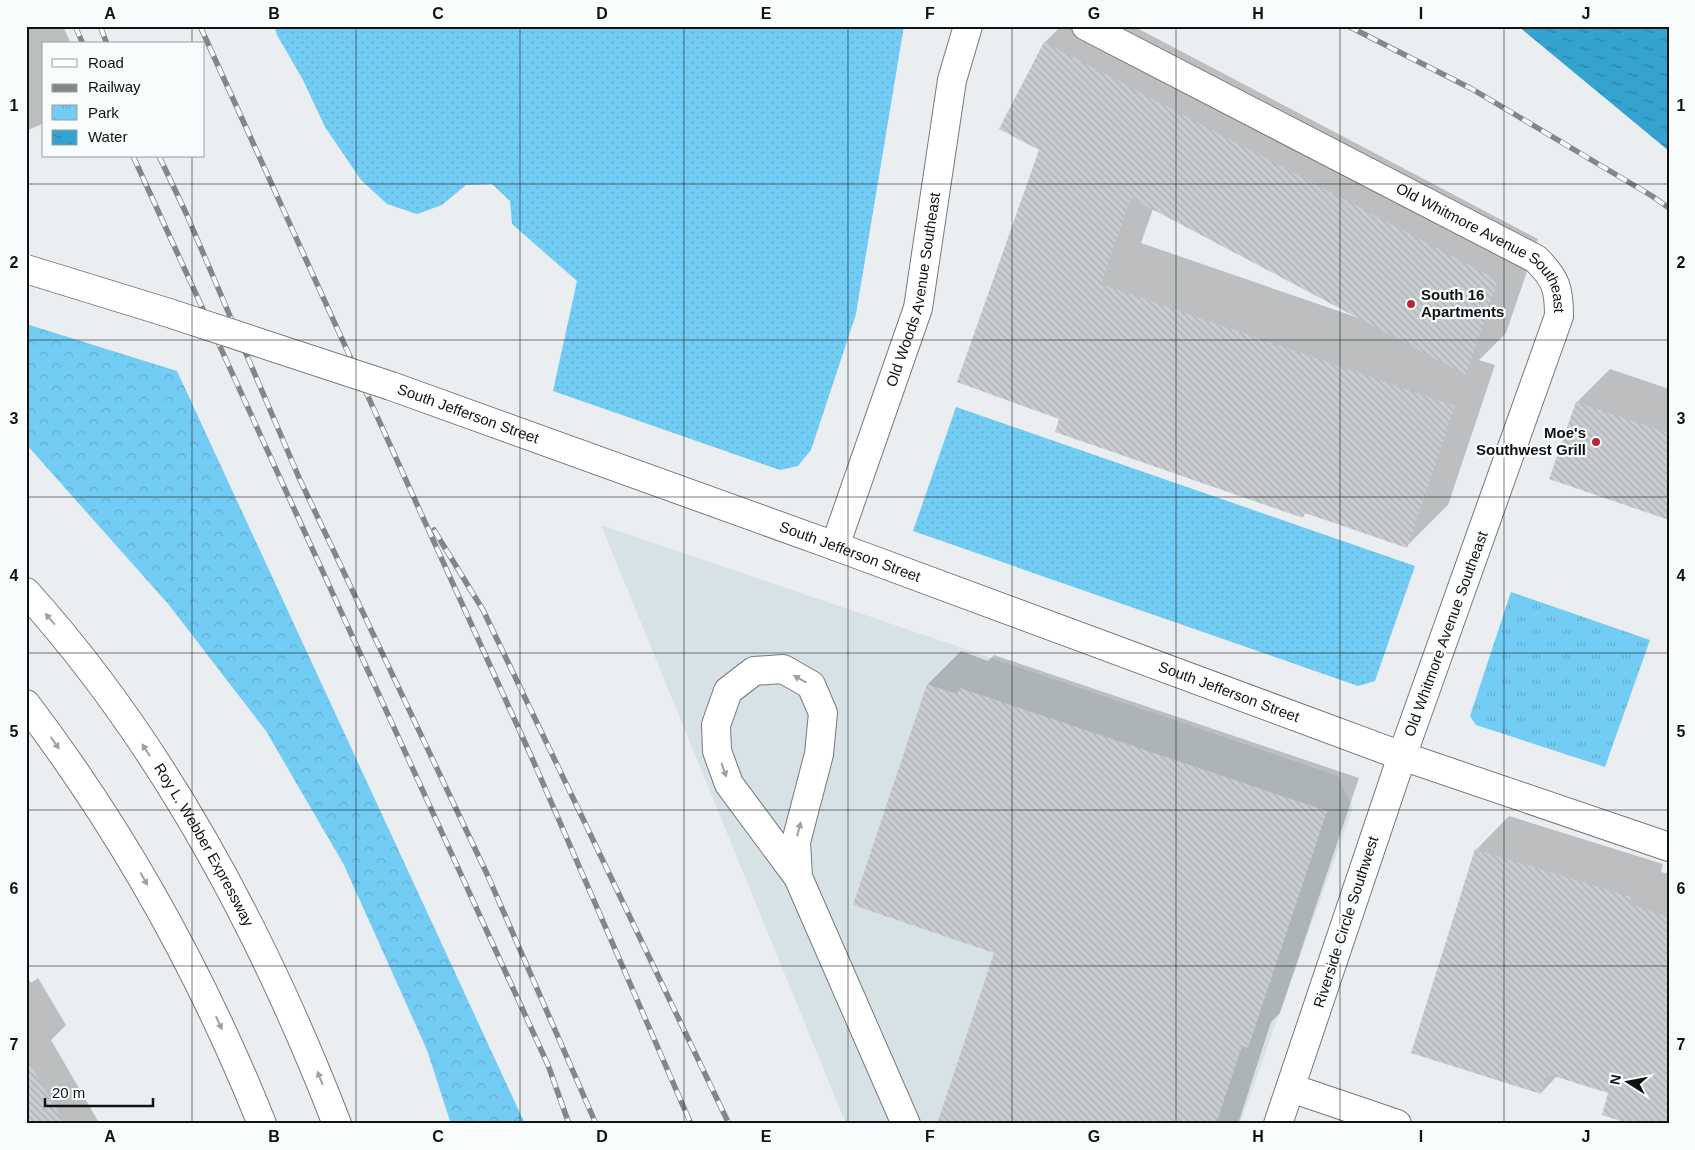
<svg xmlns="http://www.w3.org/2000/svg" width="1695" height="1150" font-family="Helvetica,sans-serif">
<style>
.built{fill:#d7e2e7}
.grass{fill:url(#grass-dots)}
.forest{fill:url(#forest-crowns)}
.park{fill:url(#park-tufts)}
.water{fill:url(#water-ripples)}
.shadow{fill:#0003;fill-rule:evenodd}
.building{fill:url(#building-back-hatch)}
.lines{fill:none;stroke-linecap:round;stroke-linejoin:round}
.minor-casing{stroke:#77797b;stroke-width:30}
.major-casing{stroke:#77797b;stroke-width:30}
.highway-casing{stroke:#77797b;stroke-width:30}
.minor{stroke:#fff;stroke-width:28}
.major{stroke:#fff;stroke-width:28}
.highway{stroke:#fff;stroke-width:28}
.rail-casing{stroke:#848687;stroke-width:5.5}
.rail{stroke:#f8fcfd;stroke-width:4;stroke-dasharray:11;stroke-linecap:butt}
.major-bridge-casing{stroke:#77797b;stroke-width:30;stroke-linecap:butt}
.major-bridge{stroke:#fff;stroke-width:28}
.oneway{fill:#a0a0a0}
.grid{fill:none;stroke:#111212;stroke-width:1;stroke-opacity:0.55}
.poi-dot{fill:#b7263c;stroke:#f8fcfd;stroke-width:2}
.labels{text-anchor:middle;stroke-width:4.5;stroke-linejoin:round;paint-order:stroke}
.street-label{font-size:15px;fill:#111212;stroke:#f8fcfd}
.poi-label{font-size:15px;font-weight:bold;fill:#111212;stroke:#f8fcfd;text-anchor:start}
.neatline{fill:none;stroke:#111212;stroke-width:2}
.grid-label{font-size:16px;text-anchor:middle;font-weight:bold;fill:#111212}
</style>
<defs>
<pattern id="grass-dots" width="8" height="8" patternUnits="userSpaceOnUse" patternTransform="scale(1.25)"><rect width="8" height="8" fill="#72ccf4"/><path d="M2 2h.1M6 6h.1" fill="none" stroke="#62aed0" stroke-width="1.8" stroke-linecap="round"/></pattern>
<pattern id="forest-crowns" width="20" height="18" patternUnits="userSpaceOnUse" patternTransform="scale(1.25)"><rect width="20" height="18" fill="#72ccf4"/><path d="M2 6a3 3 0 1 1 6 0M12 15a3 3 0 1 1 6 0" fill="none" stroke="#62aed0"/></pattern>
<pattern id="park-tufts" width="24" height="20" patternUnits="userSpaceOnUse" patternTransform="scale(1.25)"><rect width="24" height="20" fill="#72ccf4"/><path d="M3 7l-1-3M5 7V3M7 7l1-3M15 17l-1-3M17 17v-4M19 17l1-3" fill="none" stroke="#62aed0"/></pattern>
<pattern id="water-ripples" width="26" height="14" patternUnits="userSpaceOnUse" patternTransform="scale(1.25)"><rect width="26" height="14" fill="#34a3cf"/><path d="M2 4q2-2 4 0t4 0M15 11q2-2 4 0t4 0" fill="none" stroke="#2b83a7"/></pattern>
<pattern id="building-back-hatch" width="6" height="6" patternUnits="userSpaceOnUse" patternTransform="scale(1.25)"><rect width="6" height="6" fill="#cacdcf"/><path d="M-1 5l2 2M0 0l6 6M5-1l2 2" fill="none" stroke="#acafb1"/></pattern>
</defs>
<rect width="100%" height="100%" fill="#ebeef0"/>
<path class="built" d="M601,525l737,251 15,32 -113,316h-394z"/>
<g class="grass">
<path d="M274,26h630l-48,288 -45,136 -13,16 -18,4 -227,-79 24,-110 -65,-57 -2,-23 -18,-17 -26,1 -24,20 -25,9 -30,-10 -26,-24 -36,-53 -22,-47 -26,-45z"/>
<path d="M956,407l459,159 -40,115 -17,5 -445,-155z"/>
</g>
<path class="forest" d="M26,324l151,47 348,753h-74l-24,-74 -83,-185 -78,-134 -97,-126 -143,-161z"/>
<path class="park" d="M1511,592l139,48 -45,127 -129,-42 -6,-9z"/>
<path class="water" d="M1518,26h151v125z"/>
<g class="shadow">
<path d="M26,26h37l8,18h-27v79l-18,8z"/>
<path d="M1061,26h72l405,213 -32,94 -27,27 16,5 -47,140 -41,41 -100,-34 -5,5 -241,-99 -20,-269 -41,-21 45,-86zM1153,209l203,107v1l-215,-74z"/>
<path d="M1610,369l59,20v129l-118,-40 26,-76z"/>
<path d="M961,651l27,10 6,-6 365,123 -79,235 -9,9 -33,102h-299l57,-172 -141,-48 73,-220z"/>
<path d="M1509,816l154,48 -2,8 8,2v250l-59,-32 -53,-16 -16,17 -65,-243z"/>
<path d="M26,975l5,8 7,-5 28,47 -15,15 47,81 -3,3h-69z"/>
</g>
<g class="building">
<path d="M1044,42l454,238 -32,95 -335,-177 -30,86 354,122 -48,142 -102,-35 -2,5 -248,-86 4,-13 -102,-37 82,-232 -40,-21z"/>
<path d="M1576,402l93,31v87l-120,-41z"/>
<path d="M927,684l30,10 3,-6 367,123 -79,237 -6,-2 -26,78h-279l57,-171 -141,-48z"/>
<path d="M1475,849l156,48 -3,7 41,13v207h-39l-28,-9 6,-22 -61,-19 -6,20 -130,-41z"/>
<path d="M26,1057l39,67h-39z"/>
</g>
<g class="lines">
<g class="minor-casing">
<g id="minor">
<path id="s1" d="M1086,26l450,233c20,20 23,29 23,57l-157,440 -124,368"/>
<path id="s2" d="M835,546l83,-238 34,-228 16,-54"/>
<path d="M798,877l-2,-35 23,-88 4,-41 -12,-28 -28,-16 -29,2 -26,20 -12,34 1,26 12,33 69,93 108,247"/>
<path d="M1291,1088l106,36"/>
</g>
</g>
<g class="major-casing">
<g id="major">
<path id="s3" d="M391,386l444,160 567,210 267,91"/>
</g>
</g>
<g class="highway-casing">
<g id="highway">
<path id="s4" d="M26,592c138,153 237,341 311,532"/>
<path d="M26,704c98,129 176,270 236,420"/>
</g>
</g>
<use href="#minor" class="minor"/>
<use href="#major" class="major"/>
<use href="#highway" class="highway"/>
<g class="rail-casing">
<g id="rail">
<path d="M75,26l8,18"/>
<path d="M100,26l7,18"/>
<path d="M200,26l332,732 159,366"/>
<path d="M1348,26l124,63 180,107 17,12"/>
<path d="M133,156l415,909 21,59"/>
<path d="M159,156l27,57 114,267 187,394 109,250"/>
<path d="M434,530l49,80 246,514"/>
</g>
</g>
<use href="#rail" class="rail"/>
<g class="major-bridge-casing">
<path id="major-bridge" d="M26,269l143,44 222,73"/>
</g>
<use href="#major-bridge" class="major-bridge"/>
</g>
<defs><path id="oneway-solid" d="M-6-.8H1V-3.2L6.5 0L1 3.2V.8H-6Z" transform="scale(1.25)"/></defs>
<g class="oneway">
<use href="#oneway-solid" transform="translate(50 619) rotate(-131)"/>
<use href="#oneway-solid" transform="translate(800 679) rotate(-151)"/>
<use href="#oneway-solid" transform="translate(55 743) rotate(55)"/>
<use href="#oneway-solid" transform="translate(146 750) rotate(-123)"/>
<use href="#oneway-solid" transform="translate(724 770) rotate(70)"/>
<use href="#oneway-solid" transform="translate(799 829) rotate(-76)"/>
<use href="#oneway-solid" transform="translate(144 879) rotate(61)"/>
<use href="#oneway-solid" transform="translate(219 1023) rotate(65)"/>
<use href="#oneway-solid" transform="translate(320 1078) rotate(-111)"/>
</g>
<path class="grid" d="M192,26v18M356,26v1098M520,26v1098M684,26v1098M848,26v1098M1012,26v1098M1176,26v1098M1340,26v1098M1504,26v1098M192,156v968M26,184h1643M26,340h1643M26,497h1643M26,653h1643M26,810h1643M26,966h1643"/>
<g class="poi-dot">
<circle cx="1411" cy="304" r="5"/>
<circle cx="1596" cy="442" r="5"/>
</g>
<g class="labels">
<g class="street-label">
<text dy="5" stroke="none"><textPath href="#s1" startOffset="459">Old Whitmore Avenue Southeast</textPath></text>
<text dy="5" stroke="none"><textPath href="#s2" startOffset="269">Old Woods Avenue Southeast</textPath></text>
<text dy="5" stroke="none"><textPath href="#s3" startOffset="82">South Jefferson Street</textPath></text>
<text dy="5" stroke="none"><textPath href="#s3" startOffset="488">South Jefferson Street</textPath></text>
<text transform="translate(1446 634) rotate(-70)" y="5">Old Whitmore Avenue Southeast</text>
<text dy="5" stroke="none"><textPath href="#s3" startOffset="892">South Jefferson Street</textPath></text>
<text dy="5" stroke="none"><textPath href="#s4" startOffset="310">Roy L. Webber Expressway</textPath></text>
<text transform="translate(1346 922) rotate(-72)" y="5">Riverside Circle Southwest</text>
</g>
<g class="poi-label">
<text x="1421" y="300">South 16<tspan x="1421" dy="17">Apartments</tspan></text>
<text x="1586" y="438" text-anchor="end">Moe's<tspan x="1586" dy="17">Southwest Grill</tspan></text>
</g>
</g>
<rect width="1695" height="1150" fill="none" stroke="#f8fcfd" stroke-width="55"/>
<rect x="42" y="42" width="162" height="115" fill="#f8fcfd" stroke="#9c9e9f"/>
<rect x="52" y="59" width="25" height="8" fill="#ffffff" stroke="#9c9e9f"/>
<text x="88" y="68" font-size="15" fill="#111212">Road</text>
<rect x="52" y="84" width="25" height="8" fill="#848687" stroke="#9c9e9f"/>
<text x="88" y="92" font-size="15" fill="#111212">Railway</text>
<rect x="52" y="105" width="25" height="15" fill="url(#park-tufts)" stroke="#9c9e9f"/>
<text x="88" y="118" font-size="15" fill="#111212">Park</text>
<rect x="52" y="130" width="25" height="15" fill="url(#water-ripples)" stroke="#9c9e9f"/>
<text x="88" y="142" font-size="15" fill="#111212">Water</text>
<g transform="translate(1628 1082) rotate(281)" stroke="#f8fcfd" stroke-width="4" paint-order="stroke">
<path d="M0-4L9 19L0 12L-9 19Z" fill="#111212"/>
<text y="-8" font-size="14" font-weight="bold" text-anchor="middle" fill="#111212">N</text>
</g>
<path d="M45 1098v8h108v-8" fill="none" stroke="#111212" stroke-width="2.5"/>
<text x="52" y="1098" font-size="15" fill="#111212" stroke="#f8fcfd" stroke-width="4" paint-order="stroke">20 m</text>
<rect x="28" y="28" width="1640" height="1094" class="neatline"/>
<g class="grid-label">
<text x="110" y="19">A</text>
<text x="274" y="19">B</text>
<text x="438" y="19">C</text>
<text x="602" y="19">D</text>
<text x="766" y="19">E</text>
<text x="930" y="19">F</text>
<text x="1094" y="19">G</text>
<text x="1258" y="19">H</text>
<text x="1421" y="19">I</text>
<text x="1586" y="19">J</text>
<text x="14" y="111">1</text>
<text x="1681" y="111">1</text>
<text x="14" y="268">2</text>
<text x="1681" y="268">2</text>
<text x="14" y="424">3</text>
<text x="1681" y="424">3</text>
<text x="14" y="581">4</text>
<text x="1681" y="581">4</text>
<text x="14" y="737">5</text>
<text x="1681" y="737">5</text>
<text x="14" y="894">6</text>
<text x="1681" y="894">6</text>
<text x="14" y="1050">7</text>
<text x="1681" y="1050">7</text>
<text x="110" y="1142">A</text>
<text x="274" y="1142">B</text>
<text x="438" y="1142">C</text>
<text x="602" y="1142">D</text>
<text x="766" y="1142">E</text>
<text x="930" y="1142">F</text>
<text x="1094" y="1142">G</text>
<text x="1258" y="1142">H</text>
<text x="1421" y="1142">I</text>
<text x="1586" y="1142">J</text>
</g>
</svg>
